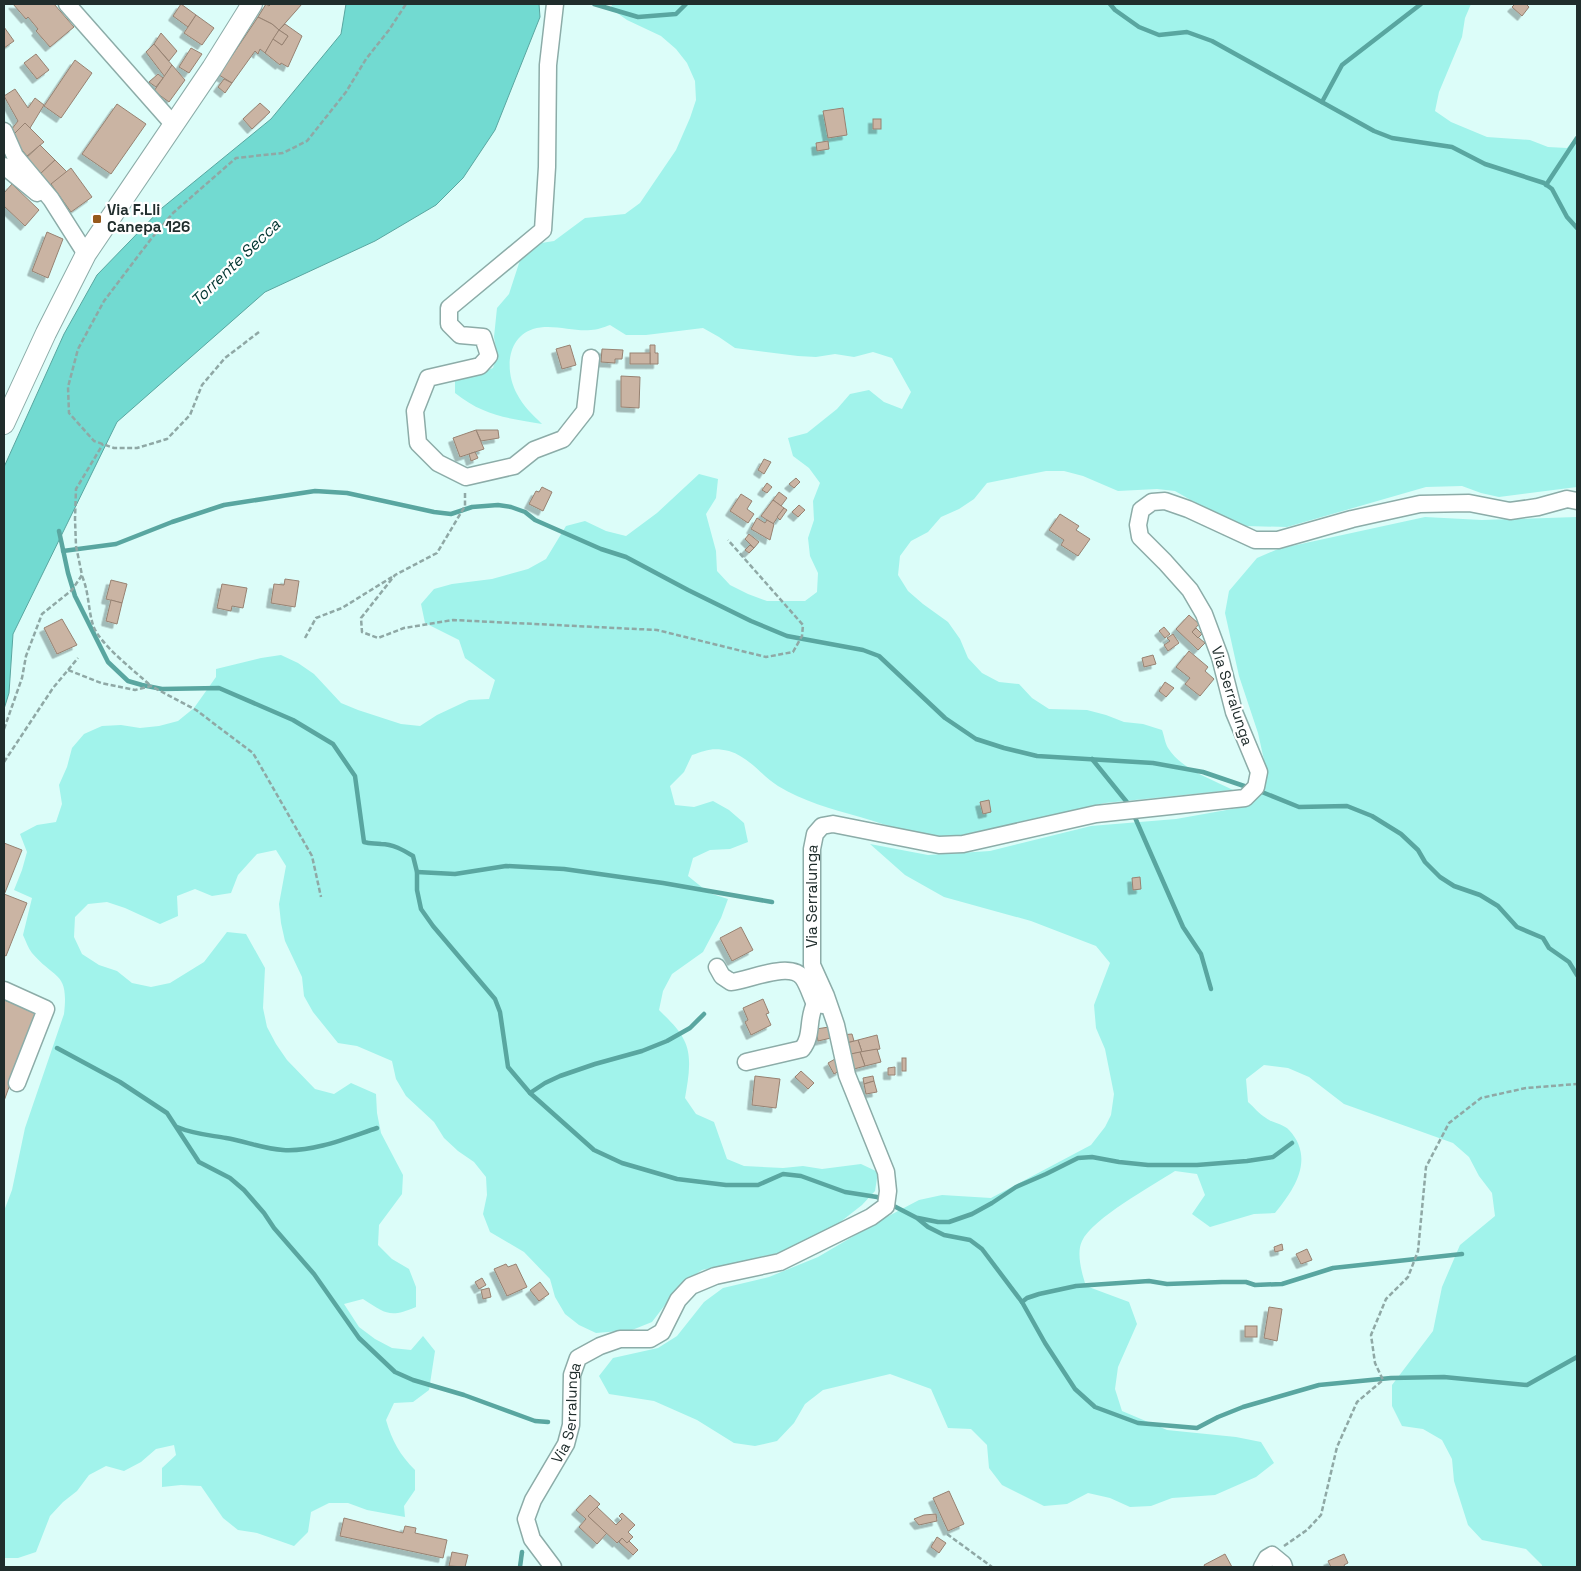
<svg xmlns="http://www.w3.org/2000/svg" width="1581" height="1571" font-family="'Space Grotesk',sans-serif">
<style>
.green{fill:#a1f3eb}
.water{fill:#72dad1;stroke:#59a6a0}
.lines{fill:none;stroke-linecap:round;stroke-linejoin:round}
.stream{stroke:#59a6a0;stroke-width:4.5}
.building{fill:#cab4a3;stroke:#978272;filter:url(#shadow)}
.minor-casing{stroke:#8caca8;stroke-width:19}
.major-casing{stroke:#8caca8;stroke-width:22}
.path{stroke:#8fa8a5;stroke-width:2.5;stroke-dasharray:5 2.5;stroke-linecap:butt}
.minor{stroke:#fff;stroke-width:16}
.major{stroke:#fff;stroke-width:20}
.poi-dot{fill:#96591c;stroke:#fff;stroke-width:2}
.labels{text-anchor:middle;stroke-width:4.5;stroke-linejoin:round;paint-order:stroke}
.poi-label{font-size:15px;font-weight:bold;fill:#202d2c;stroke:#fff;text-anchor:start}
.street-label{font-size:15px;fill:#202d2c;stroke:#fff}
.water-label{font-size:16px;font-style:italic;fill:#003531;stroke:#fff}
</style>
<defs>
<filter id="shadow"><feDropShadow dx="-4.5" dy="4.5" stdDeviation="0" flood-color="#0004"/></filter>
</defs>
<rect width="100%" height="100%" fill="#dcfdf9"/>
<g class="green">
<path d="M613,4h858l-6,14 -3,19 -23,55 -4,19 16,11 36,15 43,3 18,7 19,1 10,-12v351l-78,10 -18,-4 -19,-7 -36,1 -139,40 -41,-1 -36,-15 -35,-20 -18,-2 -39,2 -35,-15 -19,-5h-18l-59,12 -13,16 -15,10 -18,8 -13,15 -17,9 -11,15 -2,19 10,16 15,13 25,18 12,17 8,19 14,15 17,9 20,2 13,14 17,11 38,1 19,5 18,7 19,2 19,6c2,5 3,13 6,18 14,22 44,31 65,42l-128,13 -157,35c-30,-3 -59,-12 -88,-21 -28,-8 -58,-16 -82,-31 -17,-11 -29,-29 -49,-35 -16,-4 -23,-1 -37,4l-8,17 -14,14 5,19 19,2 19,-6 16,9 15,13 4,19 -18,7 -20,1 -17,8 -5,18 21,17 19,6 -7,19 -18,34 -31,22 -9,17 -4,19c9,9 20,19 25,30 9,17 4,40 1,58l11,16 18,8 13,37 17,7 39,2 20,-2 19,3 39,-5 17,8 -3,19 -13,14 -32,25 -52,23 -76,17 -21,14 -29,38 -20,8 -36,3 -17,-8 -14,-11 -10,-17 -5,-18 -26,-27 -34,-20 -7,-18 4,-19 -1,-18 -12,-15 -16,-11 -14,-13 -10,-16 -28,-26 -10,-17 -4,-18 -35,-15 -19,-3 -25,-31 -9,-16 -2,-19 -17,-36 -4,-18 -2,-19 7,-38 -10,-16 -19,4 -19,21 -7,18 -19,3 -17,-7 -18,7 1,20 -18,8 -35,-16 -18,-6 -19,2 -13,13 -1,20 8,17 17,11 18,6 15,12 19,4 19,-4 34,-21 23,-30 19,2 19,34 -2,40 4,19 9,17 11,16 28,29 19,5 17,-11 25,11 1,19 4,20 22,42 -1,19 -23,31 -1,20 14,14 17,10 7,18v20c-26,11 -30,7 -53,-8l-19,5 15,23 16,12 17,9 19,2 12,-14 12,15 -6,39 -16,12 -19,1 -8,17c6,21 14,35 29,50v20l-11,16 1,11 -38,-7 -19,-7h-19l-18,9 -3,20 -14,14 -37,-13 -19,-3 -15,-12 -22,-32 -20,-1 -19,2v-19l14,-13 -2,-10 -18,4 -15,13 -17,9 -18,-5 -17,9 -12,16 -14,11 -13,14 -14,36 -18,6h-14v-347l8,-21 13,-62 39,-114c5,-43 -9,-34 -32,-61 -4,-5 -6,-12 -9,-18l9,-37 -18,-8 8,-20 5,-18 -7,-18 17,-9 19,-3 6,-18 -3,-19 8,-18 5,-19 12,-14 18,-8 19,-1 19,3 19,-2 19,-5 16,-13 22,-31v-8l45,-11 20,-3 17,8 16,11 27,29 17,7 43,14 19,2 17,-11 32,-15 20,-1 6,-19 -30,-22 -6,-18 -34,-17 -4,-19 13,-15 18,-5 40,-5 36,-10 18,-10 20,-33 19,-5 21,10 20,5 31,-23 42,-39 19,5 -2,19 -10,16 10,37 1,20 13,14 18,9 19,7h38l12,-9 1,-19 -8,-17 -2,-18 6,-18 -1,-19 7,-18 -11,-15 -16,-12 -5,-18 19,-5 30,-24 13,-15 19,-4 15,12 18,7 9,-17 -19,-34 -19,-6 -19,5 -19,-3 -19,3 -18,-1 -63,-8 -16,-11 -16,-9 -57,7h-20l-16,-10c-6,2 -13,5 -19,5 -18,2 -39,-7 -58,-1 -27,9 -28,43 -16,65 6,12 16,21 25,30 -35,-6 -58,-8 -87,-31v-19l20,1 18,-7 4,-13 -3,-18 3,-29 12,-14 12,-37 14,-13 19,-3 31,-23 40,-4 15,-11 36,-53 14,-32 6,-18 -1,-19 -8,-18 -11,-14 -15,-13 -34,-16 -17,-12z"/>
<path d="M1425,517l57,3 95,-3v1050h-35v-2l-16,-16 -44,-9 -14,-15 -14,-44 -2,-22 -10,-19 -19,-11 -21,-3 -10,-20v-21l41,-54 9,-44 18,-42 35,-29 -3,-23 -13,-17 -10,-19 -16,-14 -109,-39 -35,-27 -21,-9 -24,-3 -18,14 2,23c6,5 11,12 18,16 6,5 18,6 23,12 26,28 6,59 -14,83l-21,1 -44,13 -18,-13 13,-19 -8,-21 -22,-3c-23,15 -82,47 -93,70 -6,12 0,33 4,45l43,16 8,22 -19,43 -3,22 7,22 45,19 69,7 25,5 13,21 -18,14 -41,18 -43,3 -21,8 -21,1 -20,-9 -22,-5 -21,11 -23,2 -42,-21 -13,-17 -2,-23 -16,-16 -23,-1 -17,-39 -41,-15 -67,16 -18,14 -11,19 -17,18 -22,5 -21,-3 -37,-23 -43,-19 -45,-7 -10,-18 14,-18 45,-10 19,-12 27,-34 19,-14 46,-11 49,-20 63,-37 38,-20 23,-5 49,3 100,-53 14,-18 6,-12 3,-21 -9,-45 -9,-21 -2,-23 16,-42 -14,-17 -65,-25 -87,-24 -39,-22 -35,-31 58,11 62,-4 101,-25 85,-7 73,-13 15,-15 2,-22 -8,-36 -19,-57 -14,-63 4,-22 28,-33 21,-9z"/>
</g>
<path class="water" d="M346,4h193l1,13 -45,113 -32,48 -27,27 -61,36 -110,51 -148,130 -104,212 -4,59 -5,16v-242l60,-133 33,-59 65,-67 109,-89 70,-85z"/>
<g class="lines">
<g class="stream">
<path d="M594,4l44,13 38,-3 10,-10"/>
<path d="M1110,4l5,6 24,17 20,8 28,-3 25,9 162,90 18,7 60,9 33,17 59,19 8,6 15,28 10,11"/>
<path d="M1322,102l20,-37 79,-61"/>
<path d="M1546,185l31,-47"/>
<path d="M59,531l9,42 7,23 33,66 20,19 14,4 20,4 57,-1 74,32 40,24 22,32 9,66c6,2 11,1 17,2 12,0 22,6 32,12l4,16v18l4,19 12,17 62,73 5,13 8,55 22,26 64,57 28,13 55,16 49,6h32l25,-11 18,2 44,16 32,5 6,3"/>
<path d="M63,551l53,-7 56,-22 52,-17 91,-14 32,2 87,19 17,2 21,-7 26,-2 13,2 14,5 10,8 66,29 25,8 62,33 63,31 36,15 76,14 16,6 66,62 31,21 28,9 33,8 116,7 50,9 47,16"/>
<path d="M1092,759l38,47"/>
<path d="M1257,790l42,17 48,-1 25,10 29,18 17,16 7,12 15,15 14,9 26,9 18,11 19,21 26,11 6,10 20,14 8,13"/>
<path d="M1133,813l50,114 18,27 10,35"/>
<path d="M417,872l38,2 51,-8 58,3 99,14 109,19"/>
<path d="M57,1048l63,34 47,31 32,49 31,16 14,12 20,23 10,15 40,46 45,64 36,34 18,8 51,15 71,26 13,1"/>
<path d="M530,1093l15,-10 15,-7 35,-12 47,-13 25,-10 23,-13 14,-14"/>
<path d="M177,1127c16,7 32,8 49,11 19,3 37,11 57,12 31,2 64,-12 94,-22"/>
<path d="M890,1204l27,14 11,9 16,8 26,5 12,9 40,53 23,41 30,46 20,18 43,16 59,5 21,-11 25,-10 76,-22 72,-7 53,-1 83,8 50,-28"/>
<path d="M918,1218l20,4h11l23,-8 20,-11 24,-16 30,-13 32,-16 14,-1 27,5 29,3h49l50,-4 26,-4 19,-14"/>
<path d="M1022,1302l5,-4 12,-4 37,-8 73,-5 18,3 55,-2h24l9,3 27,-1 51,-16 129,-14"/>
<path d="M520,1567l2,-15"/>
</g>
</g>
<g class="building">
<path d="M13,4h41l20,23 -24,20 -14,-16 2,-2 -10,-12 -2,2z"/>
<path d="M181,4l15,11 -8,12 -15,-11z"/>
<path d="M266,4l3,2 2,-2h31l-23,26 -7,-6 -14,-7z"/>
<path d="M1515,4h11l3,3 -7,9 -10,-9z"/>
<path d="M196,15l18,13 -12,17 -18,-12z"/>
<path d="M258,17l14,7 7,6 -14,23 -5,-4 -2,5 -3,-3 -23,32 -13,-8z"/>
<path d="M285,24l17,12 -14,31 -7,-4 -1,2 -15,-12 8,-14 9,6 6,-9 -9,-6z"/>
<path d="M4,27l10,14 -10,7z"/>
<path d="M279,30l9,6 -6,9 -9,-6z"/>
<path d="M161,33l16,18 -8,10 -15,-17z"/>
<path d="M154,44l18,21 -7,12 -19,-25z"/>
<path d="M191,48l11,6 -13,19 -10,-6z"/>
<path d="M36,54l13,16 -12,9 -13,-16z"/>
<path d="M75,60l17,13 -31,45 -17,-12z"/>
<path d="M172,65l13,15 -16,22 -15,-11z"/>
<path d="M158,74l5,4 -7,9 -7,-5z"/>
<path d="M224,79l8,4 -7,10 -7,-6z"/>
<path d="M15,89l13,19 7,-10 9,7 -14,23 -5,-5 -14,14 -3,-3 10,-13 -14,-25z"/>
<path d="M260,103l10,9 -18,17 -9,-10z"/>
<path d="M117,104l29,20 -35,50 -29,-20z"/>
<path d="M843,108l4,27 -19,3 -5,-27z"/>
<rect x="873" y="119" width="8" height="10"/>
<path d="M25,123l19,19 -17,14 -16,-19z"/>
<path d="M828,141l1,8 -12,2 -1,-8z"/>
<path d="M40,145l15,15 -16,15 -15,-15z"/>
<path d="M55,160l12,12 -17,14 -11,-11z"/>
<path d="M71,168l21,29 -21,15 -20,-28z"/>
<path d="M12,184l27,26 -14,16 -21,-20v-13z"/>
<path d="M47,232l16,7 -15,39 -16,-7z"/>
<path d="M570,345l6,20 -14,4 -6,-20z"/>
<path d="M650,345h5v8h3v11h-8z"/>
<path d="M602,349l21,1 -1,9h-7v4l-14,-1z"/>
<rect x="630" y="353" width="20" height="11"/>
<path d="M621,376l19,1 -1,31 -18,-1z"/>
<path d="M476,430h22l1,8 -18,3z"/>
<path d="M476,430l8,19 -24,8 -7,-19z"/>
<path d="M475,452l3,6 -7,3 -2,-7z"/>
<path d="M764,459l7,3 -7,12 -6,-4z"/>
<path d="M796,478l4,4 -6,6 -5,-4z"/>
<path d="M767,483l5,4 -5,6 -5,-3z"/>
<path d="M542,487l10,5 -9,19 -14,-7 7,-13 3,1z"/>
<path d="M779,492l8,6 -6,8 -8,-6z"/>
<path d="M741,494l11,7 -5,8 7,5 -6,9 -18,-12z"/>
<path d="M773,500l11,8 -11,16 -12,-8z"/>
<path d="M799,505l6,5 -7,7 -6,-5z"/>
<path d="M784,508l3,2 -7,10 -3,-3z"/>
<path d="M1060,514l19,12 -3,4 14,9 -12,17 -17,-11 3,-5 -15,-10z"/>
<path d="M757,518l8,5 2,-3 7,4 -4,16 -19,-11z"/>
<path d="M749,534l10,8 -5,6 -9,-9z"/>
<path d="M750,545l4,3 -5,5 -4,-3z"/>
<path d="M285,579l14,2 -4,26 -24,-4 3,-19 10,1z"/>
<path d="M111,580l16,4 -5,19 -16,-4z"/>
<path d="M222,584l25,4 -4,20 -11,-2 -1,5 -14,-3z"/>
<path d="M111,600l11,3 -5,21 -11,-3z"/>
<path d="M1189,615l10,9 -7,8 13,11 -7,7 -22,-21z"/>
<path d="M62,619l15,26 -20,9 -13,-26z"/>
<path d="M1164,627l6,7 -5,4 -6,-7z"/>
<path d="M1196,628l6,6 -4,4 -6,-6z"/>
<path d="M1173,634l6,9 -11,8 -4,-6 6,-4 -3,-3z"/>
<path d="M1189,651l19,16 -3,4 9,8 -14,17 -15,-12 5,-6 -14,-11z"/>
<path d="M1153,655l3,9 -12,3 -2,-9z"/>
<path d="M1165,682l9,6 -8,9 -7,-6z"/>
<path d="M989,800l2,12 -8,2 -3,-12z"/>
<path d="M4,843l18,7 -18,45z"/>
<path d="M1140,877l1,12 -8,1 -1,-12z"/>
<path d="M4,894l23,9 -21,53 -2,-1z"/>
<path d="M741,927l12,23 -21,11 -12,-23z"/>
<path d="M763,999l6,14 -3,1 5,11 -20,10 -6,-13 3,-2 -5,-12z"/>
<path d="M4,1000l32,12 -32,89z"/>
<path d="M829,1027l2,11 -13,3 -2,-12z"/>
<path d="M852,1034l2,7 -11,3 -2,-9z"/>
<path d="M877,1035l3,14 -18,3 -4,-12z"/>
<path d="M858,1040l4,12 -16,3 -3,-11z"/>
<path d="M877,1049l4,13 -16,4 -5,-14z"/>
<path d="M860,1052l5,14 -11,3 -8,-14z"/>
<rect x="902" y="1058" width="4" height="13"/>
<path d="M835,1059l6,11 -7,4 -6,-11z"/>
<path d="M895,1067v8h-7v-7z"/>
<path d="M801,1071l13,12 -6,6 -13,-12z"/>
<path d="M755,1076l25,3 -4,29 -24,-3z"/>
<path d="M873,1076l1,5 -10,3 -1,-6z"/>
<path d="M874,1081l3,11 -11,2 -2,-10z"/>
<path d="M1282,1244l1,6 -8,2 -1,-5z"/>
<path d="M1307,1249l5,11 -11,4 -5,-10z"/>
<path d="M506,1264l2,3 8,-3 11,23 -20,9 -13,-27z"/>
<path d="M482,1278l4,7 -7,4 -4,-7z"/>
<path d="M540,1282l9,12 -10,7 -9,-11z"/>
<path d="M489,1288l2,9 -8,2 -2,-9z"/>
<path d="M1269,1307l13,2 -5,32 -13,-3z"/>
<rect x="1245" y="1326" width="12" height="11"/>
<path d="M949,1491l15,33 -16,7 -15,-33z"/>
<path d="M590,1495l10,9 -12,12 19,17 -10,11 -18,-17 7,-8 -10,-9z"/>
<path d="M597,1507l19,18 6,-6 -3,-3 3,-3 13,12 -7,7 5,5 -6,6 -5,-5 -5,5 -29,-27z"/>
<path d="M936,1514l1,7 -18,4 -5,-6 10,-4z"/>
<path d="M344,1518l59,15 2,-7 11,2 -1,5 32,7 -4,18 -103,-22z"/>
<path d="M937,1537l9,6 -7,10 -8,-6z"/>
<path d="M622,1538l5,5 2,-2 9,9 -5,5 -14,-13z"/>
<path d="M452,1552l16,3 -3,12 -16,-1z"/>
<path d="M1225,1554l7,13h-27l-1,-2z"/>
<path d="M1344,1554l4,9 -4,2 1,2h-14l-3,-6z"/>
</g>
<g class="lines">
<g class="minor-casing">
<g id="minor">
<path d="M67,4l106,120"/>
<path d="M555,4l-7,61 -1,102 -4,63 -94,78v16l11,11 23,2 6,19 -9,10 -52,12 -13,33 3,32 20,20 28,14 48,-11 20,-16 29,-11 22,-28 6,-53"/>
<path d="M4,131l11,25 36,43 35,55"/>
<path d="M4,166l33,27"/>
<path d="M717,967l5,9 9,6c17,-1 59,-22 72,-4 5,7 8,18 12,26"/>
<path d="M4,990l42,19 -29,74"/>
<path d="M746,1062l56,-13c11,-13 5,-30 13,-45l9,1"/>
<path id="s1" d="M553,1567l-21,-28 -6,-20 7,-19 33,-56 5,-19 1,-50 6,-17 22,-12 20,-7h30l12,-7 16,-32 13,-14 24,-10 65,-14 91,-45 15,-11 2,-15 -2,-19 -39,-97 -11,-50 -10,-29 -14,-31v-116l3,-15 7,-8 11,-2 106,21 24,-1 133,-30 149,-16 11,-11 3,-15 -25,-60 -14,-55 -16,-43 -14,-24 -25,-28 -25,-25 -2,-12 3,-15 11,-8 13,-1 23,8 67,31h23l74,-21 68,-15 49,-1 41,8 28,-4 29,-8 10,2"/>
<path d="M1262,1567l5,-9 5,-3 11,9 1,3"/>
</g>
</g>
<g class="major-casing">
<path id="major" d="M4,424l42,-91 40,-79 126,-186 40,-64"/>
</g>
<g class="path">
<path d="M259,332l-34,26 -23,27 -12,30 -23,24 -30,9h-23l-20,-7 -25,-28 -1,-26 10,-38 26,-48 47,-62 22,-26 63,-55 47,-5 24,-12 39,-49 20,-33 23,-29 17,-26"/>
<path d="M465,493v13l-28,47 -42,22 -34,43 1,14 16,6 26,-10 49,-8 204,10 109,27 27,-5 9,-16 1,-11 -75,-85"/>
<path d="M82,576c7,16 6,33 11,49 6,19 43,47 58,61"/>
<path d="M305,638l11,-20 26,-10 50,-31"/>
<path d="M68,670l10,-12"/>
<path d="M4,729l18,-51 4,-22 16,-42 30,-24 10,-15 -6,-29 -1,-27 1,-30 27,-45"/>
<path d="M4,762l49,-74 15,-18 33,13 34,7 16,-4 45,24 57,43 59,103 9,41"/>
<path d="M947,1534l45,33"/>
<path d="M1284,1546l23,-16 14,-15 16,-68 20,-45 26,-22 -8,-17 -4,-28 15,-36 22,-22 10,-26 8,-84 23,-44 32,-25 45,-10 51,-4"/>
</g>
<use href="#minor" class="minor"/>
<use href="#major" class="major"/>
</g>
<rect class="poi-dot" x="92" y="214" width="10" height="10" rx="2.5"/>
<g class="labels">
<g class="poi-label">
<text x="107" y="215">Via F.Lli<tspan x="107" dy="17">Canepa 126</tspan></text>
</g>
<g class="street-label">
<text transform="translate(1232 696) rotate(72)" y="5">Via Serralunga</text>
<text dy="5" stroke="none"><textPath href="#s1" startOffset="910">Via Serralunga</textPath></text>
<text dy="5" stroke="none"><textPath href="#s1" startOffset="172">Via Serralunga</textPath></text>
</g>
<g class="water-label">
<text transform="translate(235 262) rotate(-44)" y="6">Torrente Secca</text>
</g>
</g>
<rect width="1581" height="1571" fill="none" stroke="#202d2c" stroke-width="10"/>
</svg>
